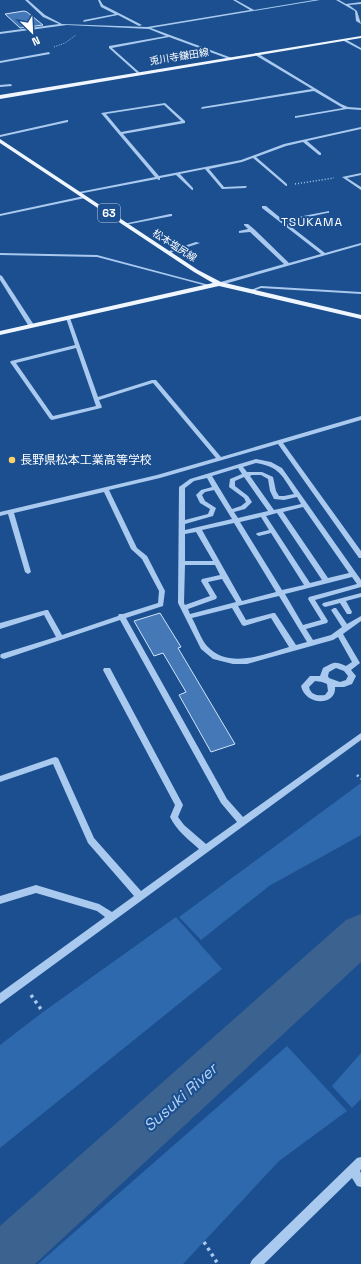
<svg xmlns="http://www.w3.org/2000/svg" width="361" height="1264" font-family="'Space Grotesk','Noto Sans JP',sans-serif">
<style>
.green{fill:#2e69ad}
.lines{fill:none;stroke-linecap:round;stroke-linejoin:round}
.river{fill:#3c6290;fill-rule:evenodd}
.building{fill:#4478b7;stroke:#cfe3fa}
.path-far3{stroke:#a9c9ee;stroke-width:1;stroke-dasharray:1 1.5;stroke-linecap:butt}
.path-far2{stroke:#a9c9ee;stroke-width:1.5;stroke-dasharray:1 2;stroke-linecap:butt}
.path-far1{stroke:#a9c9ee;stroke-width:2.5;stroke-dasharray:2 3;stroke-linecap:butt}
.path{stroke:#a9c9ee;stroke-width:3.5;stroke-dasharray:3 4;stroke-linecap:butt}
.minor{fill:#a9c9ee;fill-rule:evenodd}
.major{fill:#f0f6ff;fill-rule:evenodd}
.poi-dot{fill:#ffd166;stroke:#1b4f8f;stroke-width:1.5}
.labels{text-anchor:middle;stroke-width:4;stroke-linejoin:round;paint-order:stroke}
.far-street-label{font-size:10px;fill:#fff;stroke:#1b4f8f}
.shield{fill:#1b4f8f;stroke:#bbcadd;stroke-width:1}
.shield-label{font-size:11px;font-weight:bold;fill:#fff}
.far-quarter-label{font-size:12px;letter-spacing:1px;fill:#fff;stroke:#1b4f8f}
.poi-label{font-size:12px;fill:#fff;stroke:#1b4f8f;text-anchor:start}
.near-water-label{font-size:16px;font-style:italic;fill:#b5d3f5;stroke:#1b4f8f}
</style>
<rect width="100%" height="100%" fill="#1b4f8f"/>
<g class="green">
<path d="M361,783v52l-92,51 -68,54 -22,-23z"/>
<path d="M176,917l46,52 -222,179v-103l43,-33z"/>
<path d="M287,1046l60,65 -68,50 -96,103h-145z"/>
<path d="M361,1053v46l-9,9 -20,-22z"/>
</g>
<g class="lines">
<path class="river" d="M361,914v48l-326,302h-35v-38l346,-306z"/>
</g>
<g class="building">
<path d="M24,11l3,1 16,13 -23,3 -15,-14z"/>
<path d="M160,613l21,34 -3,1 57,96 -24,8 -32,-57 7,-3 -23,-39 -9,3 -20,-35z"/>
</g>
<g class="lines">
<path class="path-far3" d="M54,47l11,-4 11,-8"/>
<path class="path-far2" d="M295,184l39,-6"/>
<path class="path-far1" d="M357,775l4,4"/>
<g class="path">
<path d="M31,995l12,17"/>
<path d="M204,1242l14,22"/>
</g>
<g class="minor">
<path d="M25,0h3l17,15 17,9 85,3 103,-17 -17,-10h3l18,10 60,-10h6l-169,28 81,30 -3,1 -60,-22 -57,11 27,24 -1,2 -29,-26v-2l57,-10 -17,-7 -82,-4 -67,9v-2l59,-8 -16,-7z"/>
<path d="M98,0h2l3,5 39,20 -3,1 -21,-11 -35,7 1,-2 31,-6 -14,-7z"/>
<path d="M336,0h3l7,4 15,-2v2l-12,1 8,6 4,13 -5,-3 -1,-10z"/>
<path d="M345,39l16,9v2l-17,-9z"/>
<path d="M49,52l1,2 -50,9v-2z"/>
<path d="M255,53h2l84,51 7,3 13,1v2l-14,-1 -52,9v-2h1l47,-8 -29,-17 -113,18 1,-2 110,-18 -57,-34z"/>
<path d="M11,84l1,2 -12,1v-2z"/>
<path d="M165,103l20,18v2l-62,11 36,42 82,-16 43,-16 77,-17v2l-54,12 14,12v2h-2l-16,-13 -17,4 -30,11 31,27v2h-1l-33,-28 -11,4 -33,7 15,18 22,-1 1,1 -2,1 -23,1 -17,-20 -25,5 13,14v2h-1l-16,-15 -16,3v2h-1l-2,-1 -79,15 -1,-1 2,-1 76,-15 -54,-64zM164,105l17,16 -60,11 -15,-18z"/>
<path d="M67,120h1v2l-68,15v-2z"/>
<path d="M361,173v2l-14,3 14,9v3l-19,-13z"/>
<path d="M84,196l2,1 -1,1 -85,18v-2z"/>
<path d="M262,206h4l17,14 46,-9v2h-2l-42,9 40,31 36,-10v2l-140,40h-4v-2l67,-19 -34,-32 -11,1v-2l9,-2 -4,-4v-1h4l6,5 35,34 32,-9 -59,-46z"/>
<path d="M170,214h2v2l-47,9 -2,-1z"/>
<path d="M196,242l4,1 -30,10 -4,-1z"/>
<path d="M0,253l97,2 116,31 -2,1 -114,-30 -97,-2z"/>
<path d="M0,275l2,1 32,49 -1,1 -5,-1 -28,-45z"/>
<path d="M261,286l100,6v2l-100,-6 -11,4 -2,-1z"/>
<path d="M66,317l4,1 28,79 54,-17h4l65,77 140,-41v4l-78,23 78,108v7h-2l-81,-114 -118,34 -51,12 28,58 10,8 18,35 -2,15 -37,12 101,181 16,18 118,-84v7l-361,264v-11l105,-76 -8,-6 -61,-18 -36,11v-8l36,-11 63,19 13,8 22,-16 -46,-53 -35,-79 -53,18v-6l55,-19 3,1 36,80 47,53 58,-42c-11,-10 -22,-18 -29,-32l5,-12 -72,-135 1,-2h6l72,135 1,2 -5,12 6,8 22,19 31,-22 -16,-19 -101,-183 -116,39 -3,-1 -1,-2 1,-2 55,-17 -12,-22 -44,14v-6l46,-13h2l14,25 56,-19 1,-2h4l35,-11 1,-12 -17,-32 -11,-10 -27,-57 -90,21 17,59 -3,2 -3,-2 -17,-58 -8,2v-4l157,-37 59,-17 -63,-75 -54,17 3,7 -1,1 -49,12 -2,-1 -40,-57 1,-1 64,-16 -9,-27zM76,348l20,58 -43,10 -37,-53z"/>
<path d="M256,459l15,3 11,6 79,112v7l-46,13 13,21 -1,2 -21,6 7,11 18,-5 11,-8 -11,-17 3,-2h2l11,16 14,-8v5l-18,13 17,29 -9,7 5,6 -4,8 -8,3h-9c2,18 -29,20 -34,-1l9,-10h10l3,-8c12,-6 11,-7 23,-2l6,-4 -14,-25 -5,3 -86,24h-14l-20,-5 -12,-10 -23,-46 1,-116 11,-8zM256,463c24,4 26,13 38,31l-10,2h-5l-3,-5 -3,-14 -11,-5h-15l-4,-5zM238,468l4,6 -12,5 -1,8 15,11 2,4 -5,4 -9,3 -20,-33zM252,475h9l7,4 2,12 4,8 10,1 13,-3 4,7 -27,6 -24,-34zM244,477l24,34 -30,7 -4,-6 11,-3 7,-7 -4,-6 -13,-10v-5zM207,478l5,9 -11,3 -5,5 4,8 10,6 -2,5 -23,6v-32l9,-7zM214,490l18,29 -47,11v-6l28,-8 3,-8 -11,-7 -3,-6 3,-3zM303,507l46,66 -21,5 -45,-66zM277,513l45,67 -12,3 -44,-67zM261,517l8,13 -12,3 -1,1 1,1 2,1 12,-3 33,52 -22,5 -42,-68zM234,523l42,69 -34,9 -40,-71zM196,532l17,29h-28v-27zM185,565h30l5,10 -18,4 -1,2 9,15 -25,9 -1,-2zM352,577l5,7 -48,13 -1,2 13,21 -18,5 -18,-31zM222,579l14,23 -46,12 -2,-5 28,-10 1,-2 -9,-15zM279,596l28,46 -11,3 -21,-32h-2l-27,7 -8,-14zM232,608l10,17 2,1 27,-8 18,29c-25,7 -60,23 -82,-1 -6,-7 -10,-19 -15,-28zM336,668l8,3 4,5 -2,4 -6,2 -11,-4 -1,-2 1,-4zM315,681l7,1 5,2 1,7 -3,4c-8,1 -14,0 -16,-8z"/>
<path d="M361,593v4l-15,4 6,11 -1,2h-4l-7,-11 -15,4 -3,-2 1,-2z"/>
<path d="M361,1157v12l-1,2 1,2v14l-4,-1 -5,-8 -88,86h-14l2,-4 105,-102z"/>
</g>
<g class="major">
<path d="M361,36v2l-361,61v-4z"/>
<path d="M0,139l198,131 23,12 140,33v4l-142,-33 -219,49v-4l213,-48 -19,-11 -194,-129z"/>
</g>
</g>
<circle class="poi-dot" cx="12" cy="460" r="4"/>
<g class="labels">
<g class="far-street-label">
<text transform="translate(179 56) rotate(-9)" y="4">兎川寺鎌田線</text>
<text transform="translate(175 245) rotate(33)" y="4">松本塩尻線</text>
</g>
<rect class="shield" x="98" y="204" width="22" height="18" rx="3"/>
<g class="shield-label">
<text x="109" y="217">63</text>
</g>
<g class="far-quarter-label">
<text x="312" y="226">TSUKAMA</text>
</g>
<g class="poi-label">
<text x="20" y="464">長野県松本工業高等学校</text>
</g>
<g class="near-water-label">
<text transform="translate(180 1097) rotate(-42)" y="6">Susuki River</text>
</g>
</g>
<g transform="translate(32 32) rotate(156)" stroke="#1b4f8f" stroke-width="3" paint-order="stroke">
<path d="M0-3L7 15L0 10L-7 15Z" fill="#ffffff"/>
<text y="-6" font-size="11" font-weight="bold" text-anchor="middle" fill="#ffffff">N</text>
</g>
</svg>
